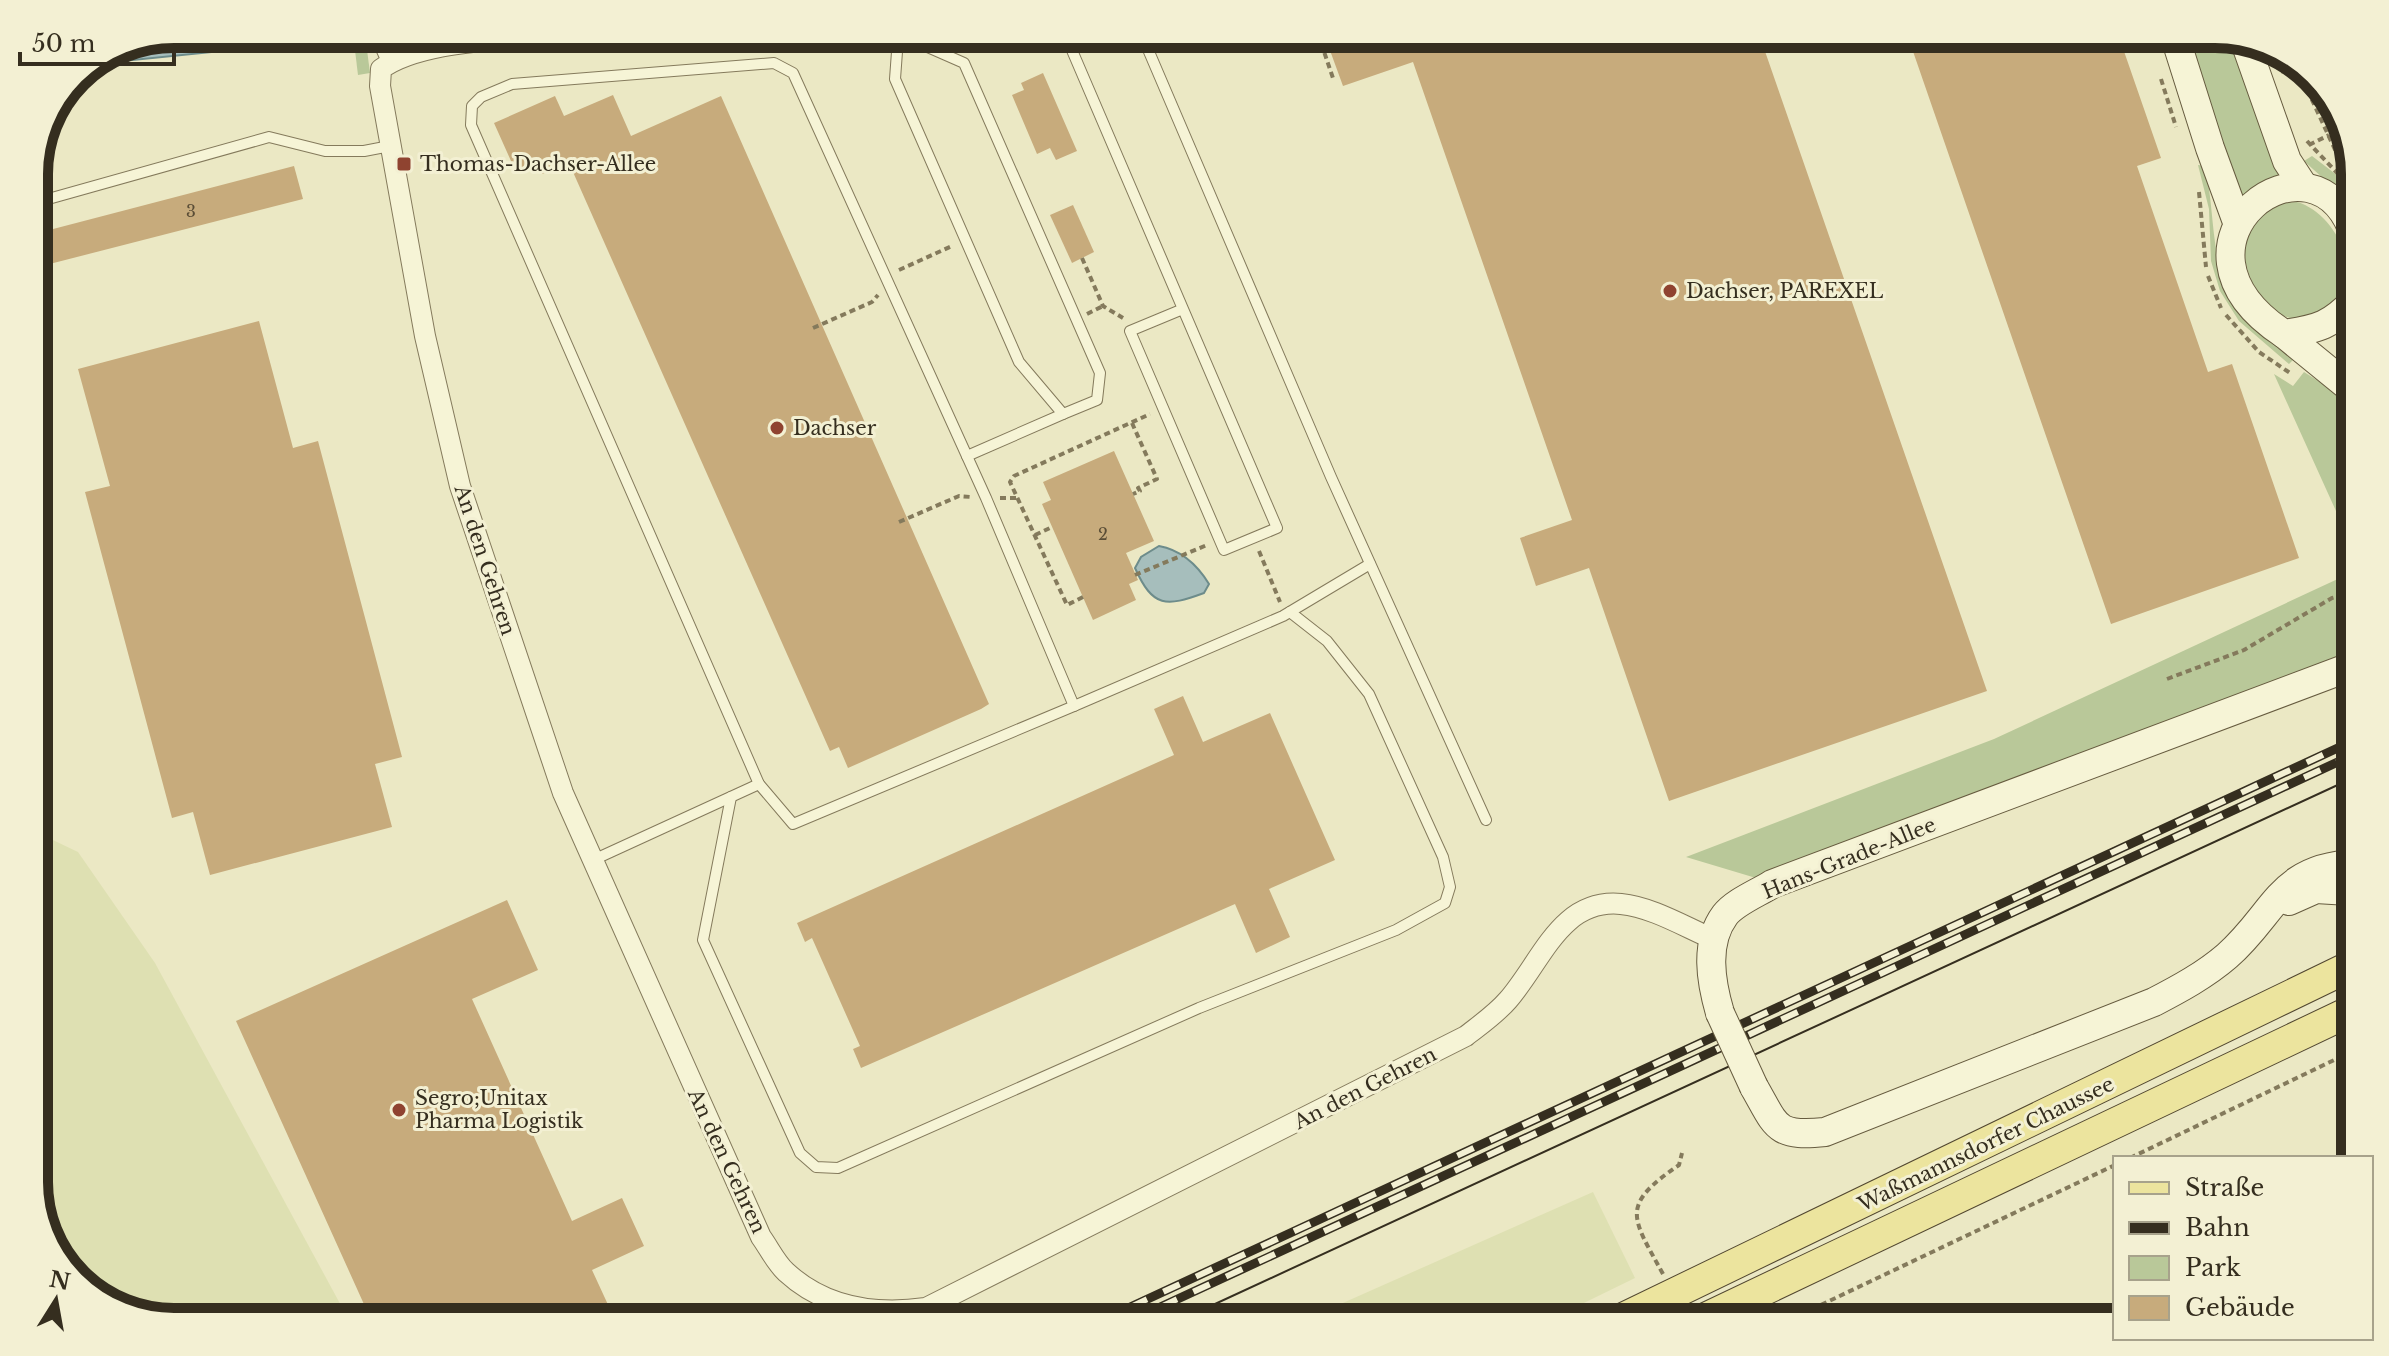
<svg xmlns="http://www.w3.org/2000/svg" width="2389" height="1356" font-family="'Libre Baskerville',serif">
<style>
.farmland{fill:#dee0b2}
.green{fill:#b9c899}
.water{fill:#a6bebc;stroke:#6d8c8b;stroke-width:2}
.building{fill:#c7ab7c}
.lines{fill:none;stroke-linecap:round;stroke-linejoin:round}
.lane-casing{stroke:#847a5c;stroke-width:12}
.street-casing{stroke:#847a5c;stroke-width:22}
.secondary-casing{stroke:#665b3f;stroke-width:30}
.primary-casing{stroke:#524730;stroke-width:32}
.path{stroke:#847a5c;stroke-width:4;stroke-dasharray:6 4;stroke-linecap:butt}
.lane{stroke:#f6f4d6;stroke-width:10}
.street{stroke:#f6f4d6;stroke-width:20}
.secondary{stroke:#f6f4d6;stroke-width:28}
.primary{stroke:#ece49e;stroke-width:30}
.tram{stroke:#352e1f;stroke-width:2}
.rail-casing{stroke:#352e1f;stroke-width:9}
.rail{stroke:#f3f0d3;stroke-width:6;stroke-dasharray:18;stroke-linecap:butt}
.secondary-bridge-casing{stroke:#665b3f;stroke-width:30;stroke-linecap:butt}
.secondary-bridge{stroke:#f6f4d6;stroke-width:28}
.poi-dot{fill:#8f4330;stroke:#f3f0d3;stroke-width:3}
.labels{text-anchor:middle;stroke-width:6;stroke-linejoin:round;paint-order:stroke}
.number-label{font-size:16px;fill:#5a4d36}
.poi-label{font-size:20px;fill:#352e1f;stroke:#f3f0d3;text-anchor:start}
.street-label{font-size:20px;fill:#352e1f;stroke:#f3f0d3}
.rim{fill:none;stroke:#352e1f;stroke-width:10}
</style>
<rect width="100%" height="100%" fill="#ebe8c4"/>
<g class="farmland">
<path d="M34,831l44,21 77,111 195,359h-176l-70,-19 -51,-51 -19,-61z"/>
<path d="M1593,1192l42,86 -90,44h-245z"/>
</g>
<g class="green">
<path d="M353,34h12l5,39 -12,2z"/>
<path d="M2184,34h31l19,5 47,137 -21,8 -18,14z"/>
<path d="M2312,156l43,33v9l-21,-10 -30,-27z"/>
<path d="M2198,165l7,1c11,48 4,102 33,144 14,20 37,35 55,50l-4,4 -50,-43 -19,-30 -9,-30 -2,-52z"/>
<path d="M2297,202c32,9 59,54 48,87 -3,9 -13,18 -19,25 -9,2 -21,6 -31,5 -27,-3 -49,-38 -50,-64 0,-10 4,-22 6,-31l24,-21z"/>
<path d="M2304,372l51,32v149l-81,-179 19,12z"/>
<path d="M2355,571v80l-599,227 -70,-21 308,-118z"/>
</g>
<g class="water">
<path d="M174,34h164v5l-244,25 27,-20z"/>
<path d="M1159,546c22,4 39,20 50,38l-5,9c-38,14 -51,15 -69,-25l6,-11z"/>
</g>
<g class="building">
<path d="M1361,34h398l228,657 -318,110 -80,-233 -53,18 -16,-48 52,-18 -159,-458 -70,24 -15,-41z"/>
<path d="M1907,34h211l43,124 -24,8 71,206 24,-8 67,194 -188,66z"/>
<path d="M1043,73l34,78 -21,9 -6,-12 -13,6 -25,-59 12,-5 -3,-7z"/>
<path d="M613,95l18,41 90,-40 268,608 -8,5 -133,59 -9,-21 -9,4 -261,-588 -27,11 -6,-13 -21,9 -21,-47 61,-27 9,20z"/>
<path d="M294,166l9,33 -269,69v-34z"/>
<path d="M1073,205l21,47 -22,11 -22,-48z"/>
<path d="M259,321l34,127 25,-7 84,316 -27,7 17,63 -182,48 -17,-63 -21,6 -87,-326 25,-6 -32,-117z"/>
<path d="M1114,451l40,90 -28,12 12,27 -9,4 7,16 -43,20 -51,-116 9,-4 -8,-18z"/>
<path d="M1183,696l20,46 67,-29 65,147 -66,29 21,48 -34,16 -21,-49 -374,164 -8,-19 7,-3 -48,-108 -7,4 -8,-19 377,-168 -20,-46z"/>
<path d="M507,900l31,70 -66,29 100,222 50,-23 22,48 -52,24 24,52h-244l-136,-301z"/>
</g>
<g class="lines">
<g class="lane-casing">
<g id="lane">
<path d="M1065,34l212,494 -53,22 -94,-219 53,-22"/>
<path d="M1145,34l2,13 184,430 155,343"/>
<path d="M898,38h9l57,25 136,310 -3,27 -34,14 -44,-52 -124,-283z"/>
<path d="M774,63l19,10 193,425 88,208 -281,118 -34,-40 -288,-659 1,-19 9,-9 31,-13z"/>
<path d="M34,203l235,-66 56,14h39l26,-5"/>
<path d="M967,456l96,-42"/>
<path d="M1074,706l209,-90 87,-52"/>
<path d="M731,797l-28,143 97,213 16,14 22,1 361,-160 197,-78 49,-27 5,-16 -7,-30 -74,-163 -42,-53 -37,-29"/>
<path d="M591,861l168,-77"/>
</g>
</g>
<g class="street-casing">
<g id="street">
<path d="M380,34l12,27"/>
<path d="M549,34c-47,6 -130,7 -168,35l-1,17 45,250 35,150 103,307 198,444c8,11 15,26 25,35 39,36 90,43 140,36l540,-272c14,-11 30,-22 42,-36 34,-39 53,-102 113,-96 31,3 64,23 92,35"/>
</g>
</g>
<g class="secondary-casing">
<g id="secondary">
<path d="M2174,34l36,114 27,74"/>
<path d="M2245,42l42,119 17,26"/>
<path d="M2355,237c-39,-122 -210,6 -71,97 35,-5 47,-9 71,-34"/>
<path d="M2284,334l71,58"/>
<path d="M2289,901l27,-12 33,2 6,6"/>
<path d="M1720,1013c-9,-31 -16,-70 5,-98 10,-13 33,-22 47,-31l583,-219"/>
<path d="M1754,1087c23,40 21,50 71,45l329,-130c25,-13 51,-27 73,-46 49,-43 52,-89 128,-92"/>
</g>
</g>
<g class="primary-casing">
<g id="primary">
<path d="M1615,1322l740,-358"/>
<path d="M1697,1322l658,-313"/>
</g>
</g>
<g class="path">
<path d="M1318,34l16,47"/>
<path d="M2295,63l48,104 12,3"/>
<path d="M2281,72l15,-6"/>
<path d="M2161,79l15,48"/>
<path d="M2307,141l32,34"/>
<path d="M2309,145l20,-10"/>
<path d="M2199,192l7,75"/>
<path d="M1082,258l21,48 20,12"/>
<path d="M899,270l53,-24"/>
<path d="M2208,276l13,32"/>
<path d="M1087,314l16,-8"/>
<path d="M2226,315l33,37 31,21"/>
<path d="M813,328l59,-26 6,-7"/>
<path d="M1132,423l25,56 -19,9 2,3 -7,3"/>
<path d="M1000,498h18"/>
<path d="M899,522l60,-26 12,1"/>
<path d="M1035,535l17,-8"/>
<path d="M1259,551l21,51"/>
<path d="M1135,575l72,-30"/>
<path d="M1083,597l-16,8 -57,-123 4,-6 136,-62"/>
<path d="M2167,679l77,-29 88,-52 23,-6"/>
<path d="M2130,1158l225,-108"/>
<path d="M1663,1274c-31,-57 -44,-68 16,-109l3,-12"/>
<path d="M1785,1322l330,-157"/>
</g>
<use href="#lane" class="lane"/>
<use href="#street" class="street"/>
<use href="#secondary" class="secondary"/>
<use href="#primary" class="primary"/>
<path class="tram" d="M1176,1322l1179,-545"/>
<g class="rail-casing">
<g id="rail">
<path d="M1098,1322l1257,-582"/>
<path d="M1128,1322l1227,-568"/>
</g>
</g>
<use href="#rail" class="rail"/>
<g class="secondary-bridge-casing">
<path id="secondary-bridge" d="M1720,1013l34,74"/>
</g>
<use href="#secondary-bridge" class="secondary-bridge"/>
</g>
<g class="poi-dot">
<rect x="396" y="156" width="16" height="16" rx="4"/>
<circle cx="1670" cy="291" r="8"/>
<circle cx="777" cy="428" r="8"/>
<circle cx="399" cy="1110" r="8"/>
</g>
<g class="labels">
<g class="number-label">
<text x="191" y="217">3</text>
<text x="1103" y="540">2</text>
</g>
<g class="poi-label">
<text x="420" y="171">Thomas-Dachser-Allee</text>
<text x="1686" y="298">Dachser, PAREXEL</text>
<text x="793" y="435">Dachser</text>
<text x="415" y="1105">Segro;Unitax<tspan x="415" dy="23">Pharma Logistik</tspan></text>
</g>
<g class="street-label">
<text transform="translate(485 560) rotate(72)" y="7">An den Gehren</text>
<text transform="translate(1849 858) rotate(-22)" y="7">Hans-Grade-Allee</text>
<text transform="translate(1365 1088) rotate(-27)" y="7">An den Gehren</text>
<text transform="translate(1986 1144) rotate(-26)" y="7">Waßmannsdorfer Chaussee</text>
<text transform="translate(727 1161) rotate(65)" y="7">An den Gehren</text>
</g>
</g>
<path d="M0 0H2389V1356H0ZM174 48H2215A126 126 0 0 1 2341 174V1182A126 126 0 0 1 2215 1308H174A126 126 0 0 1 48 1182V174A126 126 0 0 1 174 48Z" fill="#f3f0d3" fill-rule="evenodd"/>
<path class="rim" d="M174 48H2215A126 126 0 0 1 2341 174V1182A126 126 0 0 1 2215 1308H174A126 126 0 0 1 48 1182V174A126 126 0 0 1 174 48Z"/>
<rect x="2113" y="1156" width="260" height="184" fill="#f3f0d3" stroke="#a7a28b" stroke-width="2"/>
<rect x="2129" y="1182" width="40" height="12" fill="#ece49e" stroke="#a7a28b" stroke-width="2"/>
<text x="2185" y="1196" font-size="24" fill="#352e1f">Straße</text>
<rect x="2129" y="1222" width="40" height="12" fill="#352e1f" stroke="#a7a28b" stroke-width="2"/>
<text x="2185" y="1236" font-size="24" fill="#352e1f">Bahn</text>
<rect x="2129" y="1256" width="40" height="24" fill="#b9c899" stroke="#a7a28b" stroke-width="2"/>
<text x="2185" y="1276" font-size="24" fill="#352e1f">Park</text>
<rect x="2129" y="1296" width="40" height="24" fill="#c7ab7c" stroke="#a7a28b" stroke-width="2"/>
<text x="2185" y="1316" font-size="24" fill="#352e1f">Gebäude</text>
<g transform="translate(56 1300) rotate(11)" stroke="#f3f0d3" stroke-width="6" paint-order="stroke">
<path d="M0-6L14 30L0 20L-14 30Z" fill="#352e1f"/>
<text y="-12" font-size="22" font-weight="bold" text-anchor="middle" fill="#352e1f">N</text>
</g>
<path d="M20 52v12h154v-12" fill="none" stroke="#352e1f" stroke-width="4"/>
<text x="32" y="52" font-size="24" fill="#352e1f" stroke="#f3f0d3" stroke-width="6" paint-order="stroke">50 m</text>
</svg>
